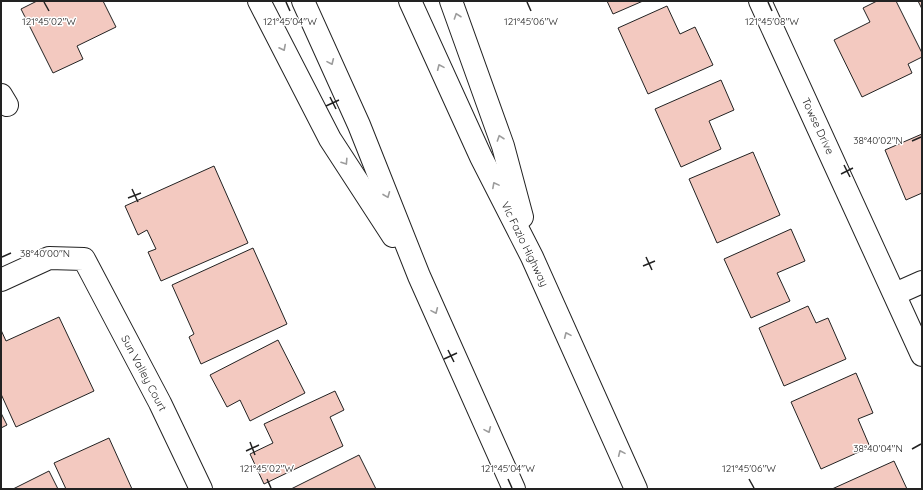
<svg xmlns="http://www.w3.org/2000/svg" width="923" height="490" font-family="Quicksand,sans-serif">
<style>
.building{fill:#f3c9c0;stroke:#222}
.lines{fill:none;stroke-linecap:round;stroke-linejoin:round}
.street-casing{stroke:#222;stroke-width:24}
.highway-casing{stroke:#222;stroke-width:24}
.street{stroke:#fff;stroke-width:22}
.highway{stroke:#fff;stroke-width:22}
.oneway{stroke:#9c9c9c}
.ticks{fill:none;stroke:#222;stroke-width:1.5}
.labels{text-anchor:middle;stroke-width:3;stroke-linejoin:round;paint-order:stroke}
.street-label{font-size:11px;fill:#222;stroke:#fff}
.ticks-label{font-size:10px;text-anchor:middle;fill:#222;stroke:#fff;stroke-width:3;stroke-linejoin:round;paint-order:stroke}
</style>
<rect width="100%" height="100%" fill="#fff"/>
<g class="building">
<path d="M37,1h66l13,26 -39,19 6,13 -30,14 -32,-64z"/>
<path d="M607,1h36l-30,13z"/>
<path d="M877,1h19l26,52v4l-14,7 4,9 -50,24 -28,-57 36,-18 -7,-14z"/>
<path d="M918,1h4v8z"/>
<path d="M667,6l13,28 15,-7 18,38 -65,29 -30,-66z"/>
<path d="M721,80l13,30 -25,11 12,28 -40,18 -26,-58z"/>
<path d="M922,134v59l-16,7 -21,-50z"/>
<path d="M753,152l27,63 -63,28 -28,-64z"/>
<path d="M214,166l34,77 -87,38 -13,-29 8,-3 -9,-19 -9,5 -13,-29z"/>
<path d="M791,229l14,32 -28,12 13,28 -39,17 -27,-59z"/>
<path d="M253,248l34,76 -86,40 -12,-27 5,-3 -22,-49z"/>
<path d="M808,306l8,17 12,-5 18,41 -62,27 -25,-58z"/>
<path d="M59,317l35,74 -78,36 -15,-33v-64l5,11z"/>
<path d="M278,340l27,53 -55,28 -10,-21 -13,7 -17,-32z"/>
<path d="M856,373l17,40 -15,6 12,28 -49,22 -30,-67z"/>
<path d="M335,391l9,19 -14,7 13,29 -79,38 -14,-30 23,-11 -9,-19z"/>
<path d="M1,413l6,12 -6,3z"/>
<path d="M109,438l23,51h-66l-12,-26z"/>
<path d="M359,455l17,34h-85z"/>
<path d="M894,461l13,28h-75z"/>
<path d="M49,471l9,18h-45z"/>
</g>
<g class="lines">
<g class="street-casing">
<g id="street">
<path d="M760,1l162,354"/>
<path d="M1,95l6,10"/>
<path d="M1,280l48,-22 35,1 76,144 41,86"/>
<path d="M895,294l27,-12"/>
</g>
</g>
<g class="highway-casing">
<g id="highway">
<path d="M259,1l71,138 63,97"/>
<path d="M303,1l56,124 60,151 95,213"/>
<path d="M410,1l71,156 51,100 104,232"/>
<path d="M451,1l52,145 19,71"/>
</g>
</g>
<use href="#street" class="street"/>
<use href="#highway" class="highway"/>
</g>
<defs><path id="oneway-chevron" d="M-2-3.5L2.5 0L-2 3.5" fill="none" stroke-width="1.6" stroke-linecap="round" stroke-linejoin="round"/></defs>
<g class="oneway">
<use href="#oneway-chevron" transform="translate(457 16) rotate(-109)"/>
<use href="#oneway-chevron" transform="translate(283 48) rotate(63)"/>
<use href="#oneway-chevron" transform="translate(331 62) rotate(66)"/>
<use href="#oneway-chevron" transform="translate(440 67) rotate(-114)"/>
<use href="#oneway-chevron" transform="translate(500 138) rotate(-109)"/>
<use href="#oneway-chevron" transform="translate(345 162) rotate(57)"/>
<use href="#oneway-chevron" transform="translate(495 185) rotate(-118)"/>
<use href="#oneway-chevron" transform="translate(387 195) rotate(68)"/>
<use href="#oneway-chevron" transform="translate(435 311) rotate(66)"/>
<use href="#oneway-chevron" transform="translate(567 335) rotate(-114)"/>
<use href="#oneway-chevron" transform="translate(488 430) rotate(66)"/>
<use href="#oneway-chevron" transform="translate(621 453) rotate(-114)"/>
</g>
<path class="ticks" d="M44,2l5,9M286,2l4,9M527,2l4,9M768,2l4,9M330,97l6,12M326,106l13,-6M912,141l9,-4M844,165l6,12M841,174l12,-6M132,189l6,13M128,198l13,-5M2,257l9,-4M646,257l6,13M643,266l12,-5M448,350l6,12M444,359l13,-6M250,442l5,13M912,449l9,-5M246,451l13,-6M267,479l4,9M508,479l4,9M749,479l5,9"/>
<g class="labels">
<g class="street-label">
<text transform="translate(818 126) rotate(65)" y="4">Towse Drive</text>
<text transform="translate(525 244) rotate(64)" y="4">Vic Fazio Highway</text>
<text transform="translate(144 373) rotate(62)" y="4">Sun Valley Court</text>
</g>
</g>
<g class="ticks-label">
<text x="49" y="25">121°45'02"W</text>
<text x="290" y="25">121°45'04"W</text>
<text x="531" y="25">121°45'06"W</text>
<text x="772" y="25">121°45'08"W</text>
<text x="878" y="144">38°40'02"N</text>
<text x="45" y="257">38°40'00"N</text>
<text x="878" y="452">38°40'04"N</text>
<text x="267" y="472">121°45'02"W</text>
<text x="508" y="472">121°45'04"W</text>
<text x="749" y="472">121°45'06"W</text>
</g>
<rect width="923" height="490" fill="none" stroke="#222222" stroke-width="4"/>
</svg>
